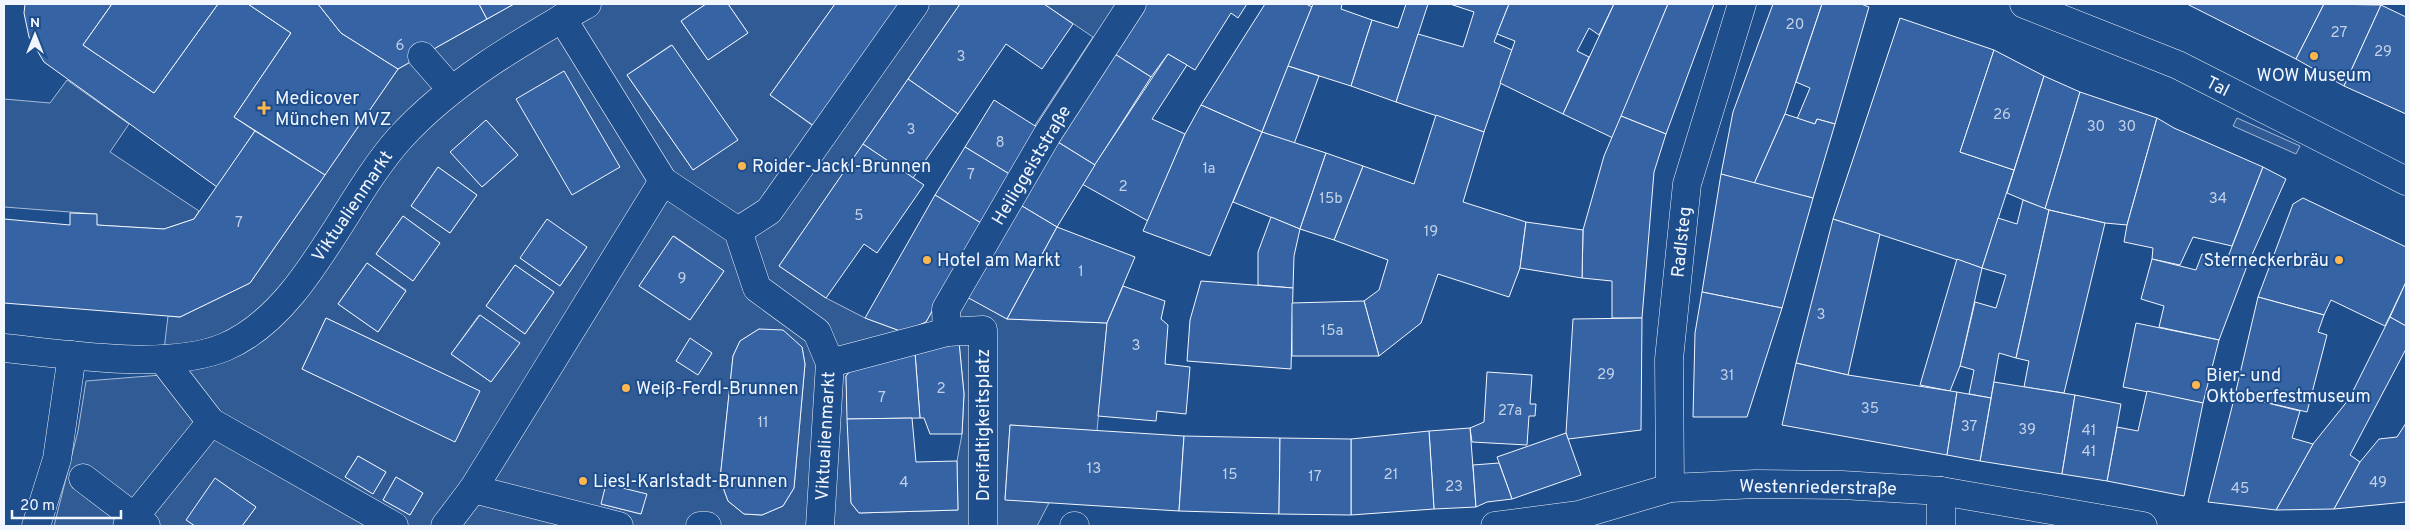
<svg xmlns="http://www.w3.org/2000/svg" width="2410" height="530" font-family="Overpass,sans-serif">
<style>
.built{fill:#305b95;stroke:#a8bbd7;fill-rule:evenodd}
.building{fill:#3563a3;stroke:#f2f6ff}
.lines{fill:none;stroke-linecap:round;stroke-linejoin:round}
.street-casing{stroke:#f2f6ff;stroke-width:29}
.street{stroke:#1f4e8c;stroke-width:28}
.poi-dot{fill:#ffb74d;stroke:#1f4e8c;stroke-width:2}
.labels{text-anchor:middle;stroke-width:4;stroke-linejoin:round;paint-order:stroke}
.number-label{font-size:15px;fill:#c3d1e8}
.poi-label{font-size:18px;fill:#f2f6ff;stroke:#1f4e8c;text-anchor:start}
.street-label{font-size:18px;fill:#f2f6ff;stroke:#1f4e8c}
</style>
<rect width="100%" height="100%" fill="#1f4e8c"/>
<g class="built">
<path d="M514,4h192l-25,17 27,39 40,-27 -20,-29h107l-65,91 43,31 88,-122h59l-181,262 47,32 39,20 38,14 23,-10 55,-99 59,-94 -5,-4 58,-88 -49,-33h96l-174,292 41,23 100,4 -10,108 -87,-6 -5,74 44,4 -12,23h-795l14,-19 -40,-28 -29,41 8,6h-141l24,-95 8,-50 75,-6 7,-59 12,1 70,-34 148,-214zM671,45l66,94 -44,31 -66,-95zM486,120l32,35 -36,32 -31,-35zM438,167l39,28 -27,38 -39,-27zM403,216l37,27 -27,38 -37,-27zM674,236l50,35 -34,49 -51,-34zM587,247l-27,39 -40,-28zM367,263l39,27 -28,42 -40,-28zM515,265l39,27 -29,42 -39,-28zM479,315l40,28 -28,39 -40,-28zM326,318l153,73 -24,50 -153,-72zM759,329l43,18 3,17 -11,124 -11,18 -21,9 -18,-1 -16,-13 -8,-22 13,-123 7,-15zM690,339l22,14 -14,21 -22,-13zM959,342l5,52 -2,40 -5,27 1,49 -99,3 -8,-10 -5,-127 6,-7zM358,456l28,16 -13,21 -28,-16zM396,477l27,16 -13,22 -27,-15zM646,494l-5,20 -40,-10z"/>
<path d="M67,80l62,44 -19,28 89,59 -5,8 -30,10 -67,-4 -1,-11 -92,-7v-108l46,4z"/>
<path d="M2237,118l63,28 -4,8 -63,-28z"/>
</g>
<g class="building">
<path d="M25,4h87l-29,41 71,48 64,-89h30l43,29 -57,84 21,14 -38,56 -173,-125 -15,-25 -5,-24z"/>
<path d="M112,4h106l-64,89 -71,-48z"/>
<path d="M248,4h70l23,29 57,36 -73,106 -91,-58 57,-84z"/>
<path d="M318,4h161l8,15 -89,50 -57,-36z"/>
<path d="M479,4h35l-27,15z"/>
<path d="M706,4h22l20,29 -40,27 -27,-39z"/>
<path d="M835,4h66l-87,122 -44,-31z"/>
<path d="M960,4h84l29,20 -31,45 -36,-25 -48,70 -50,-35z"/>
<path d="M1140,4h107l-9,14 -7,-5 -36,57 -27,-16 -17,23 -41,-26z"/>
<path d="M1265,4h41l6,3 -50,125 -61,-27z"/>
<path d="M1313,4h29l-1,5 31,11 -21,66 -63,-20z"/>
<path d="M1406,4h22l-32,98 -45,-16 21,-66 26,8z"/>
<path d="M1450,4h59l-15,38 18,8 -28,82 -88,-30 22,-68 45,13 11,-35z"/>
<path d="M1509,4h105l-15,31 -10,-7 -12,23 12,6 -26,57 -63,-31 15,-42 -18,-7z"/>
<path d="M1614,4h54l-55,134 -50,-24z"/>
<path d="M1668,4h46l-48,130 -45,-18z"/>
<path d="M1773,4h49l-37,110 -31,70 -33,-10 12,-62z"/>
<path d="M1822,4h39l8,3 -34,117 -18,-5 -2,5 -18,-5 13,-31 -14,-6z"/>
<path d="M2187,4h137l-28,55z"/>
<path d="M2324,4l57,1 -37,81 -48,-27z"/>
<path d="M2381,5l25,12v97l-62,-28z"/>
<path d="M1900,18l94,32 -34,102 54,18 -32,98 -149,-49z"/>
<path d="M672,45l66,95 -45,30 -66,-95z"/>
<path d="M1994,50l50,26 -30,94 -54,-18z"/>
<path d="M1110,51l41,26 -56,88 -42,-26z"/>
<path d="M1168,54l19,11 -35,54 33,15 -37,87 -66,-37z"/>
<path d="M1288,66l31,10 -25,68 -32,-12z"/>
<path d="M564,71l56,96 -48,28 -56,-96z"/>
<path d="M2044,76l36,16 -35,117 -38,-16z"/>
<path d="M908,79l50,35 -45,64 -50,-34z"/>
<path d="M2080,92l77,26 -30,107 -22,-2 -60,-14z"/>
<path d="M994,100l46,29 -29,46 -46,-28z"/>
<path d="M1201,105l61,27 -52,124 -67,-25 42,-97z"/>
<path d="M1785,114l30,10 2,-5 18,5 -22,74 -59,-14z"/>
<path d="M1436,115l48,17 -21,70 63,20 -6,46 -11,29 -71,-23 -17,49 -42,33 -15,-55 15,-11 9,-30 -54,-20 29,-74 51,18z"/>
<path d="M1621,116l45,18 -12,38 -12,146h-30v-37l-30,-3 1,-48 21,-74z"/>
<path d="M2157,118l17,10 89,39 -31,79 -39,-9 -13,28 -28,-6 1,-11 -29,-6 3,-17z"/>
<path d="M486,120l32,35 -36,32 -32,-35z"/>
<path d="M255,131l70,44 -75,108 -70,34 -176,-14v-84l66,6v-12l27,1v11l67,4 30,-10z"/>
<path d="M1262,132l64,21 -26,76 -67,-27z"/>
<path d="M1053,139l42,26 -38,62 -40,-24z"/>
<path d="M863,144l61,41 -47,68 -13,-9 -38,54 -47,-32z"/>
<path d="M965,147l46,28 -30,48 -46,-28z"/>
<path d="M1326,153l37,13 -29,74 -34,-11z"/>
<path d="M438,167l39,28 -27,38 -39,-27z"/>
<path d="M2263,167l23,12 -39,87 -28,74 -60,-13 5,-21 -23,-7 11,-40 44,11 6,-16 24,8z"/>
<path d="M1721,174l92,24 -31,110 -80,-16z"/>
<path d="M935,195l46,28 -55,99 -23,10 -38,-14z"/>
<path d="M2303,198l103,49v35l-21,44 -54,-26 -7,15 -66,-18 35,-93z"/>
<path d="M2023,200l26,10 -33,148 -17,-5 -8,45 -22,-4 5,-24 -14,-4 15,-64 21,6 10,-33 -24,-7 16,-50 19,6z"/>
<path d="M1017,203l40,24 -50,92 -42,-23z"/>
<path d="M2049,210l56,13 -41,170 -40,-6 5,-26 -13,-3z"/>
<path d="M403,216l37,27 -27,38 -37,-27z"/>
<path d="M1271,217l29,12 -6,27 -1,32 -35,-3v-33z"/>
<path d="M547,219l40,28 -27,39 -40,-28z"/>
<path d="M1833,219l47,15 -32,141 -52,-12z"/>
<path d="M1526,222l57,8 -1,48 -62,-10z"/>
<path d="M1057,227l78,30 -28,66 -100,-4z"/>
<path d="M673,236l51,35 -34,49 -51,-34z"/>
<path d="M1957,259l25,9 -22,98 -10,25 -30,-6z"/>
<path d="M367,263l39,28 -28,41 -40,-28z"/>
<path d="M515,265l39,27 -29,42 -39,-28z"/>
<path d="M1201,281l92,7 -2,81 -104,-8 3,-41z"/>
<path d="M2406,282v44l-16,-9z"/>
<path d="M1123,286l42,15 -4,18 7,6 -3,39 25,3 -4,47 -29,-3 -1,10 -58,-5 9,-93z"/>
<path d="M1702,292l80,16 -35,109h-54l2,-84z"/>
<path d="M2258,297l66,18 -6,17 9,3 -20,77 -72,-17z"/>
<path d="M1364,301l15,55h-87v-53z"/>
<path d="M480,315l40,28 -29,39 -40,-28z"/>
<path d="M2390,317l16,9v23l-56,106 10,7 -26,47 -58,1 37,-66 36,-45z"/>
<path d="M326,318l154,73 -25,51 -153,-73z"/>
<path d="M1642,318l-1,112 -73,9 -2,-6 7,-114z"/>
<path d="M2136,323l83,17 -16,63 -80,-16z"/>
<path d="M759,329l24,1 19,17 3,17 -11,124 -11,18 -21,9 -18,-1 -16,-13 -8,-22 13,-123 7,-15z"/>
<path d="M690,338l22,15 -14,22 -22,-14z"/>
<path d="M959,342l5,52 -2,40h-32l-6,-16h-4l-5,-65z"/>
<path d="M915,353l5,65 -73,1 -1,-43 6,-7z"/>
<path d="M1796,363l52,12 109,17 -10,63 -165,-30z"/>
<path d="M1487,372l45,3 -2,29h6l-1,12h-6l-2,29 -55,-3 -2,-14 14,-6z"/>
<path d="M1994,382l81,13 -13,79 -82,-13z"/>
<path d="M2147,391l56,12 -19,93 -77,-15 10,-54 21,4z"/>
<path d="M1957,392l34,6 -11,63 -33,-6z"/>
<path d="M2075,395l46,9 -14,77 -45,-7z"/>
<path d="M2235,395l65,16 -8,27 21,6 -37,66 -68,-8z"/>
<path d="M912,418l4,44 41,-1 1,49 -99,3 -8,-10 -4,-84z"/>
<path d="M2406,423v79l-72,7 26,-47 19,-23 18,-2z"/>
<path d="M1010,425l174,11 -5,75 -174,-11z"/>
<path d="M1470,428l6,79 -42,2 -5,-78z"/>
<path d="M1429,431l5,78 -83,6v-76z"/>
<path d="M1566,433l15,42 -69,24 -15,-42z"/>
<path d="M1184,436l96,2 -1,76 -100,-3z"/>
<path d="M1280,438l71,1v76l-72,-1z"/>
<path d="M358,456l28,16 -13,22 -28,-17z"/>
<path d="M1499,463l13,36 -25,3 -11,5 -3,-42z"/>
<path d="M396,477l27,16 -13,22 -27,-15z"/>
<path d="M215,478l41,29 -14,19h-47l-9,-6z"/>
<path d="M606,484l41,10 -6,20 -40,-10z"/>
</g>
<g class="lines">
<g class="street-casing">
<g id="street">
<path d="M2024,4l154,61 228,116"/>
<path d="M562,18l101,163 75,50 19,57 60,44 13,31 -10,163"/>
<path d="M422,56l29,33"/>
<path d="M738,231l31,-20 146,-207"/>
<path d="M947,332l-1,-23 101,-174 85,-131"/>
<path d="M4,348c62,6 164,23 221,-1 80,-34 119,-147 175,-209 52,-57 121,-96 187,-134"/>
<path d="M163,360l48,62 183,104"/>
<path d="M830,363l117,-31 36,-2v196"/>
<path d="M83,478l63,48"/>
<path d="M1670,488l-1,-129 18,-175 55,-180"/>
<path d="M473,489l146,37"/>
<path d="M1941,491v35"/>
<path d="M36,526l21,-67 15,-104"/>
<path d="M127,526l84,-104"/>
<path d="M445,526l28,-37 190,-308"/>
<path d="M700,526h7"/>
<path d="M1074,526h1"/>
<path d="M1495,526l84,-11 91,-27 86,-4 86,1 99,6 202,35"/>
</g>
</g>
<use href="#street" class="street"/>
</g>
<g class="poi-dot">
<circle cx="2314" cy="56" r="5"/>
<path d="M261.5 100.5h5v5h5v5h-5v5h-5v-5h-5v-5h5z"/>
<circle cx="742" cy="166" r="5"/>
<circle cx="927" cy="260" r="5"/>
<circle cx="2339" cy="260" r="5"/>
<circle cx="2196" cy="385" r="5"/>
<circle cx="626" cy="388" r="5"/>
<circle cx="583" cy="481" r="5"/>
</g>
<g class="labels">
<g class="number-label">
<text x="1795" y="29">20</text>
<text x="2339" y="37">27</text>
<text x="400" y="50">6</text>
<text x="2383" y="56">29</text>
<text x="961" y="61">3</text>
<text x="2002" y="119">26</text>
<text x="2096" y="131">30</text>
<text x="2127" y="131">30</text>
<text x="911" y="134">3</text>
<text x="1000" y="147">8</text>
<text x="1209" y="173">1a</text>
<text x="971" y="179">7</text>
<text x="1123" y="191">2</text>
<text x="1331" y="203">15b</text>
<text x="2218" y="203">34</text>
<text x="859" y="220">5</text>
<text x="239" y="227">7</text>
<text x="1431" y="236">19</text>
<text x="1081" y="276">1</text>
<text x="682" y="283">9</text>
<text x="1821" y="319">3</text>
<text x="1332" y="335">15a</text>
<text x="1136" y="350">3</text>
<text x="1606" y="379">29</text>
<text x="1727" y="380">31</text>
<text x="941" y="393">2</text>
<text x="882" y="402">7</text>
<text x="1870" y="413">35</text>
<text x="1510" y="415">27a</text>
<text x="763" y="427">11</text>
<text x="1969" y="431">37</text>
<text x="2027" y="434">39</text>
<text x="2089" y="435">41</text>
<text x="2089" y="456">41</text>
<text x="1094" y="473">13</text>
<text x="1230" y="479">15</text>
<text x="1391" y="479">21</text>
<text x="1315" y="481">17</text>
<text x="904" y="487">4</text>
<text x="2378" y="487">49</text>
<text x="1454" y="491">23</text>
<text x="2240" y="493">45</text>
</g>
<g class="poi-label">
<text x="2314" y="81" text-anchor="middle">WOW Museum</text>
<text x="275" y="104">Medicover<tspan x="275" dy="21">München MVZ</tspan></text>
<text x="752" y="172">Roider-Jackl-Brunnen</text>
<text x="937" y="266">Hotel am Markt</text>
<text x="2329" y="266" text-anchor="end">Sterneckerbräu</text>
<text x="2206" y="381">Bier- und<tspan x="2206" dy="21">Oktoberfestmuseum</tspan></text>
<text x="636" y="394">Weiß-Ferdl-Brunnen</text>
<text x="593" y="487">Liesl-Karlstadt-Brunnen</text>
</g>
<g class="street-label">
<text transform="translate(2218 86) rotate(27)" y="6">Tal</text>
<text transform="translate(1031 165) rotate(-59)" y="6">Heiliggeiststraße</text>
<text transform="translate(352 206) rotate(-56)" y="6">Viktualienmarkt</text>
<text transform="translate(1681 242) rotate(-84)" y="6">Radlsteg</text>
<text transform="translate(983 425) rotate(-90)" y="6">Dreifaltigkeitsplatz</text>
<text transform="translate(825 436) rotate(-87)" y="6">Viktualienmarkt</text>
<text transform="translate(1818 487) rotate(1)" y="6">Westenriederstraße</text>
</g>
</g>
<rect width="2410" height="530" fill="none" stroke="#f2f6ff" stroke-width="10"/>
<g transform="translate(35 35)" stroke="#1f4e8c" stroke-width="4" paint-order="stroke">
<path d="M0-4L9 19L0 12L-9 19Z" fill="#f2f6ff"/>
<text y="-8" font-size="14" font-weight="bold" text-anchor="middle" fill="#f2f6ff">N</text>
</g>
<path d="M12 510v8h109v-8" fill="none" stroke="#f2f6ff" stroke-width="2.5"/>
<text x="20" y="510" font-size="15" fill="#f2f6ff" stroke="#1f4e8c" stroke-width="4" paint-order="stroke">20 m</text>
</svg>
